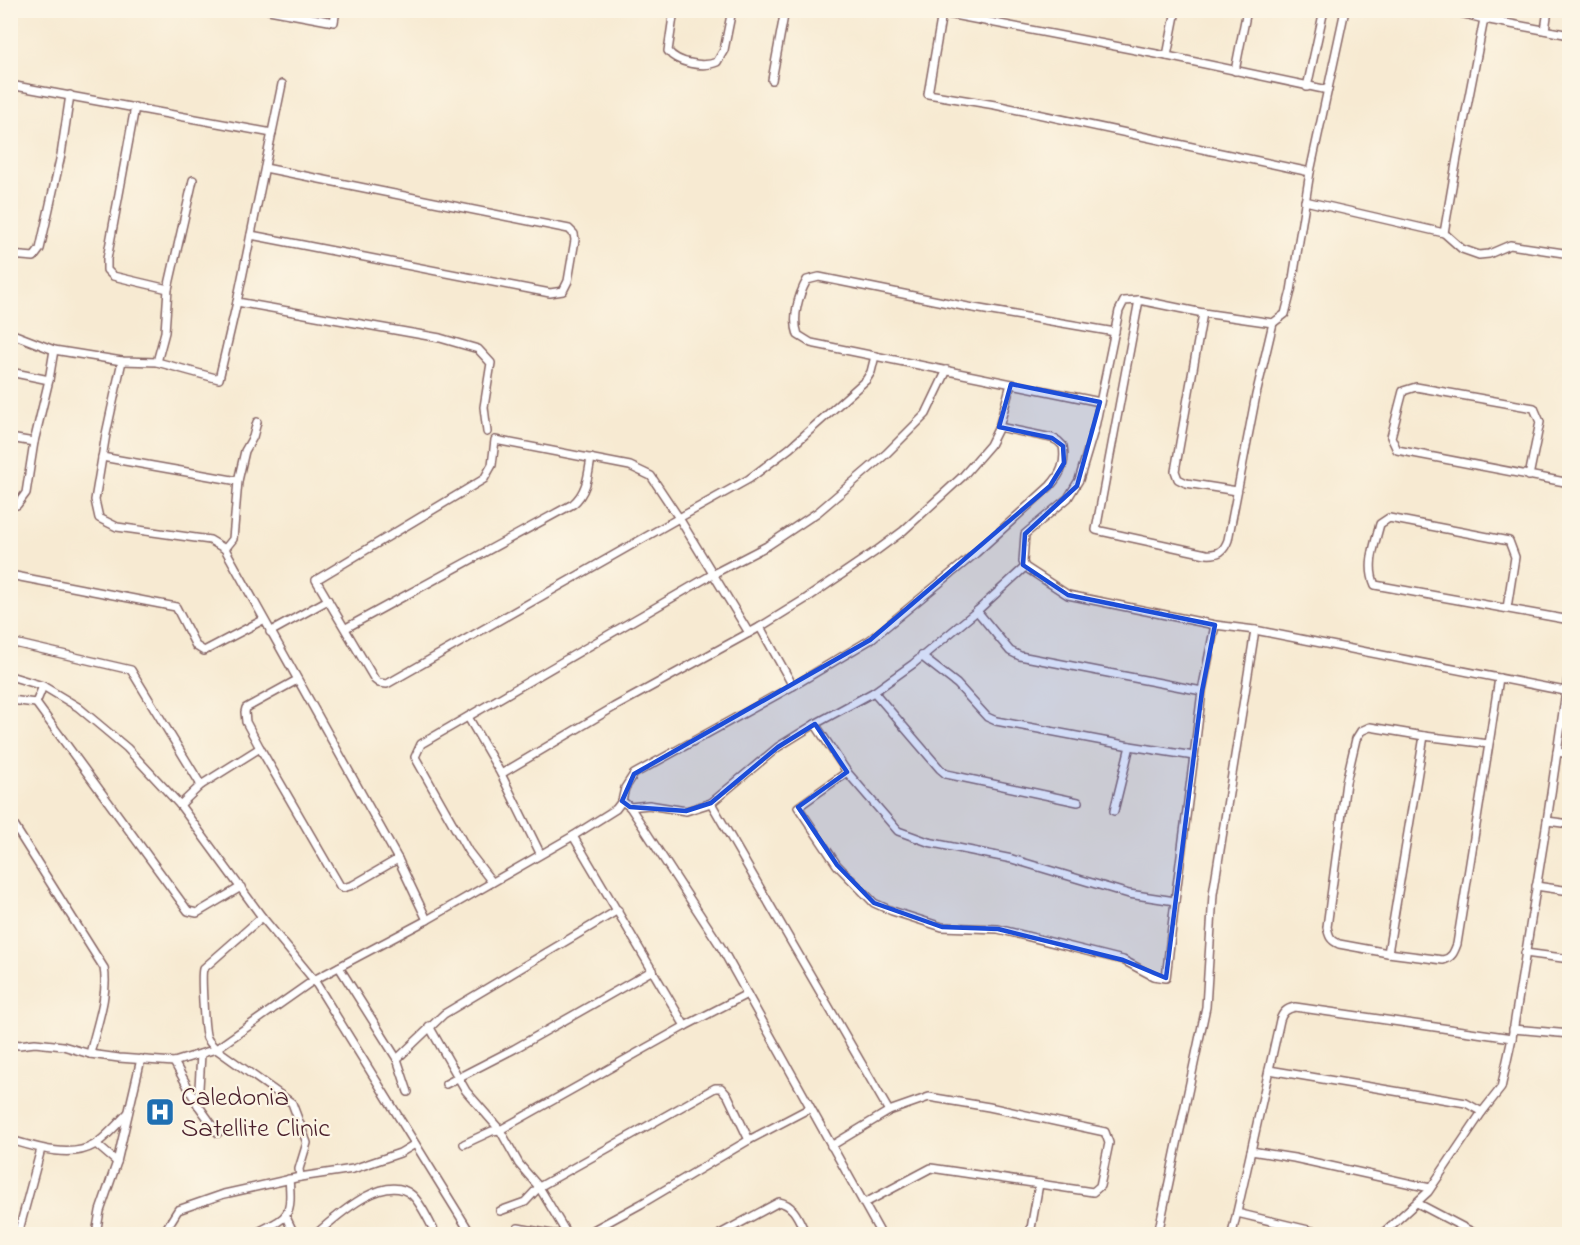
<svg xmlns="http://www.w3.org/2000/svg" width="1580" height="1245" font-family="'Indie Flower',sans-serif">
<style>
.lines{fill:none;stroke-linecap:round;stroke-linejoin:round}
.minor-casing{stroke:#876665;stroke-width:10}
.minor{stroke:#fff;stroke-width:7}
.marked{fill:#1d4ed8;fill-opacity:0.2;stroke:#1d4ed8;stroke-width:4.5;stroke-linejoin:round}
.labels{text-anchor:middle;stroke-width:4.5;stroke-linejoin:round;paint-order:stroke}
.poi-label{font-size:27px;fill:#4a1f2b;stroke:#fcf5e5;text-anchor:start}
</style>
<rect width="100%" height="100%" fill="#fcf5e5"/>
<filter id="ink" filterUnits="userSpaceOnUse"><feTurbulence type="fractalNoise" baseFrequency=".0167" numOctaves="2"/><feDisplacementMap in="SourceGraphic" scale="12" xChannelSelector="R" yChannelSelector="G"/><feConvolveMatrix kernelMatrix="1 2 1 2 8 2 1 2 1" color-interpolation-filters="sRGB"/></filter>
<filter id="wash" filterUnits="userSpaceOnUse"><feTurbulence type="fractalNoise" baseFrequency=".008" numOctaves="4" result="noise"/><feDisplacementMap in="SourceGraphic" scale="24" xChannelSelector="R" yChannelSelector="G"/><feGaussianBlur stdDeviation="1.35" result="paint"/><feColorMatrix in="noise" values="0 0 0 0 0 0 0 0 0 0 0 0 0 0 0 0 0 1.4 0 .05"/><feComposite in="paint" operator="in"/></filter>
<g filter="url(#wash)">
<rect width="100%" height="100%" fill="#f7ead2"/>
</g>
<g filter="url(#ink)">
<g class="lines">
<g class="minor-casing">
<g id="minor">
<path d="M269,10l65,12 2,-12"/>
<path d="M674,10l-6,41c9,12 35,17 49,11l7,-12 8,-40"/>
<path d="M927,10l240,46 161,34"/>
<path d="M1345,10l-35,162 -19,119 -6,23 -12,9 -70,-10 -64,-13 -15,1 -5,10 -24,116 -16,53 -11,18 -43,36 -2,28 2,5 43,28 147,30 40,5 310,61"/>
<path d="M942,13l-14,81 67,11 315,67"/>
<path d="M1484,19l86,16"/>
<path d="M1545,30l3,-20"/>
<path d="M1167,56l9,-46"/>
<path d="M1235,71l12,-61"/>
<path d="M772,80l13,-70"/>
<path d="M10,85l262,48"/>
<path d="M1307,87l17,-77"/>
<path d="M135,107l-28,152v11l6,6 55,13"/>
<path d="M1305,201l139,32 18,16 17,6 10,-1 21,-9 60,9"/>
<path d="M1444,233l13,-75 27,-139 -36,-9"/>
<path d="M251,235l299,58 13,-2 5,-10 7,-41 -1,-6 -5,-5 -304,-61"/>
<path d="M10,255l24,2 6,-8 21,-94 9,-60"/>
<path d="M1139,300l-43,230 110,24c13,1 18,-3 22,-14l28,-145 17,-72"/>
<path d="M237,302l203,36 38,11 13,14 -7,44 3,25"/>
<path d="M1203,313l-28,158 3,8 8,4 51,8"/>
<path d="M10,333l44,17 68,11 35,1 62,17 18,-77 45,-218"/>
<path d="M122,361l-16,73 -11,66 4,18 18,9 93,13 15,9 173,310 29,61"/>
<path d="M157,362l8,-30 3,-43 25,-109"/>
<path d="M10,372l39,8"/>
<path d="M1100,402l-289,-59 -13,-8c-6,-17 0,-39 9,-55l12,-3 149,30 147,25"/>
<path d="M10,438l24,4"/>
<path d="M102,457l136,24 7,-30 8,-14 4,-15"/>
<path d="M1529,476l11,-54 -6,-14 -118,-21 -13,4 -12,46 6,13 173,33"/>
<path d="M10,506l7,-1 9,-12 8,-51 15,-62 5,-30"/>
<path d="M225,549l8,-10 5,-58"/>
<path d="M10,575l166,32 20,39 8,5 59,-31"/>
<path d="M1507,608l8,-51 -6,-16 -120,-23 -9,6c-5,20 -14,42 -5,61l195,35"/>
<path d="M977,611l33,40 10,5 182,35 13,-66"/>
<path d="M760,627l47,-29 69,-47 27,-20 60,-55 27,-31 9,-18 12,-43"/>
<path d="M346,628l227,-124c14,-12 15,-28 18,-46"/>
<path d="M270,632l58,-32"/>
<path d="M10,642l121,28 70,115"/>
<path d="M921,656l36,28 30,33 9,4 134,25 64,10 8,-65"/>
<path d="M10,676l33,10 35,21 49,41 53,57 82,112 52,63 157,254"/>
<path d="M297,680l-51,28 -1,4 1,10 14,26 80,138 3,2 10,-3 45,-26"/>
<path d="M43,686l-7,17 152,208 9,2 44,-26"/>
<path d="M793,686l-33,-59 -11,6 -70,-115 -28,-42 -21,-10 -135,-26 -3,25 -8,14 -168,101 59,100 4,3 8,1 292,-166 70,-39 41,-31 76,-68 5,-8 4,-16"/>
<path d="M874,692l66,77 6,5 132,28"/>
<path d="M10,700l26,3"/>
<path d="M468,717l33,57 39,79"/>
<path d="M815,724l32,48 51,59 30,11 84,17 117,35 46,7 19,-145"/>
<path d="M1489,744l-32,200c-3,8 -5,14 -14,16l-55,-7 36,-217 65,8 10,-66"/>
<path d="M1557,752l13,2"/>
<path d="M847,772l-49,35 39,58 37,38 18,8 50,16 56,2 125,31 30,16 13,2 9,-77"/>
<path d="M501,774l113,-67 135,-74"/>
<path d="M622,801l8,6 91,140 160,287"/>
<path d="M711,803l178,308"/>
<path d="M180,805l21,-20 59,-37"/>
<path d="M630,807l19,-2 37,6 25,-8 67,-56 37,-23 59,-32 39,-28 64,-53 48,-44"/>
<path d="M1114,811l16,-65"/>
<path d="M10,819l94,149c5,27 -8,59 -14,86"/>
<path d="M1547,821l23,3"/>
<path d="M573,836l112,190"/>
<path d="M492,882l-24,-31 -53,-94 6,-13 292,-170 54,-28 51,-34 68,-58 40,-40 21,-44"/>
<path d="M1536,886l34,5"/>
<path d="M262,917l-59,52c-2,6 1,63 4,69 2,4 6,8 9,11l76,54 15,40 -8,26 1,8"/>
<path d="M1388,953l-49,-9c-9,-4 -10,-8 -12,-17l19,-145 10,-43 5,-8 9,-4 54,9"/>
<path d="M1525,953l45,6"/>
<path d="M339,967l58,92 11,33"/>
<path d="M429,1026l37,65 34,39 19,34 20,23 28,47"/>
<path d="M1513,1029l57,5"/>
<path d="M10,1043l9,2 16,-2 28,3 27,8 29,4 55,4 42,-13 98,-69 113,-60 146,-84 43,-27 6,-8 3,-13 9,-14 159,-88 77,-46 106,-87 74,-67c11,-12 16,-23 13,-40l-5,-5 -6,-3 -53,-11"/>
<path d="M201,1054l-3,51 20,28"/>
<path d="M397,1059l47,-45 174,-104"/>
<path d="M174,1062l24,43"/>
<path d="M1269,1070l197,33 16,9"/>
<path d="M446,1084l68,-35 139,-79"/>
<path d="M11,1140c24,7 59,19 83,5 12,-7 24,-22 34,-32"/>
<path d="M96,1144l21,18"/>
<path d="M464,1144l28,-13 8,-1 185,-104 62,-32"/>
<path d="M831,1146l58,-35 40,-14 60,10 116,25 4,11 -9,43 -7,6 -162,-24 -66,35"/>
<path d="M1430,1188l-136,-30 -43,-7 29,-131c3,-8 6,-11 15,-13l217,31"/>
<path d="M1417,1203l59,31"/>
<path d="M500,1211l25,-9 14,-15 176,-99h6l7,8 21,44"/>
<path d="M1237,1213l88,21"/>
<path d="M286,1217l8,17"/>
<path d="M518,1228l34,6h34l55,-30 108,-64 61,-32"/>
<path d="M18,1234l23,-85"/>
<path d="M96,1234l4,-23 17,-49 24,-103"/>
<path d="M163,1234l15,-24 46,-16 76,-17 53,-8 47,-16 15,-9"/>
<path d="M254,1234c33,-17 39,-15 35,-55"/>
<path d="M316,1234c20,-17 69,-63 96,-39 10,9 17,27 24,39"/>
<path d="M720,1234l59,-32c16,3 20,19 27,32"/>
<path d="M1030,1234l9,-50"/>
<path d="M1158,1234l48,-227 7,-113 42,-264"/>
<path d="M1232,1234l19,-83"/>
<path d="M1382,1234l46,-42 54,-80 19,-24 11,-50 35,-217 23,-157"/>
</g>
</g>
<use href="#minor" class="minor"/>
</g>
</g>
<path class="marked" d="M1011,384l89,18 -23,84 -52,48 -2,31 45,30 147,30 -13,66 -36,287 -43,-18 -125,-31 -56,-2 -68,-24 -37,-38 -39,-58 49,-35 -32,-48 -37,23 -67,56 -25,8 -56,-4 -8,-6 12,-27 236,-134 180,-154 14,-23 -1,-17 -11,-8 -53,-11z"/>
<defs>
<g id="hospital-square" transform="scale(1.5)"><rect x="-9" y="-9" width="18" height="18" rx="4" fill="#1f6fb2" stroke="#fcf5e5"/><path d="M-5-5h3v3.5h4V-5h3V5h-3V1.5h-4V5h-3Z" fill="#fff"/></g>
</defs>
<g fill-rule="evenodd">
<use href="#hospital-square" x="160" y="1112"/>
</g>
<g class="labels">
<g class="poi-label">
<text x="181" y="1105">Caledonia<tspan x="181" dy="31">Satellite Clinic</tspan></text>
</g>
</g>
<rect width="1580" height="1245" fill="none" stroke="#fcf5e5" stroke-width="36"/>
</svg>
